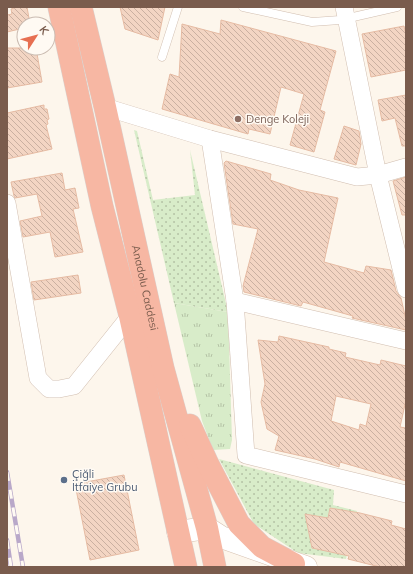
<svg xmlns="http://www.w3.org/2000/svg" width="413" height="574" font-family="Mulish,sans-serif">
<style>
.grass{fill:url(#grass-dots)}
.park{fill:url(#park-tufts)}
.building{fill:url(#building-back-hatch);stroke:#e6bba3;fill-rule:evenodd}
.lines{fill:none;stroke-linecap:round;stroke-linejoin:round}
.lane-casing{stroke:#d1beb0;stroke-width:9}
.street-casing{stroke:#d1beb0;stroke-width:18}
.secondary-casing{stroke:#d6c0b0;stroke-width:23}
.highway-casing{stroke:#dad1cd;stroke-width:23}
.lane{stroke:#fff;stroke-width:8}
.street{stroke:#fff;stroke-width:17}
.secondary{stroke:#fff;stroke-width:22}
.highway{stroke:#f7b7a3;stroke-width:22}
.rail-casing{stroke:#b9a8c9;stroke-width:4.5}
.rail{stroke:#fffaf3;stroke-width:3;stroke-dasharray:9;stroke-linecap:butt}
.education-dot{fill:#8d6e63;stroke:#fffaf3;stroke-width:1.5}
.service-dot{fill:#5c6f8a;stroke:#fffaf3;stroke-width:1.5}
.labels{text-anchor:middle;stroke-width:3;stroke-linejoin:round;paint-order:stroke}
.education-label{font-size:11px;fill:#785e54;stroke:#fffaf3;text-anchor:start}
.street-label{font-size:11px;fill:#7a5c4d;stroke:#fffaf3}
.service-label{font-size:11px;fill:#4e5e75;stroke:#fffaf3;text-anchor:start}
</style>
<defs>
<pattern id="grass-dots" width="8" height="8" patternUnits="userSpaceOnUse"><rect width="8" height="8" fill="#d8ecc9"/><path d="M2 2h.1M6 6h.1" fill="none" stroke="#b4c2a5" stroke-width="1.8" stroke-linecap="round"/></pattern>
<pattern id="park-tufts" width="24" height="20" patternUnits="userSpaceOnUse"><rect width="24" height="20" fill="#d8ecc9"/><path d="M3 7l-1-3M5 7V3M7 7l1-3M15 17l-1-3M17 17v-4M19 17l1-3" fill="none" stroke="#b4c2a5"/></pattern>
<pattern id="building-back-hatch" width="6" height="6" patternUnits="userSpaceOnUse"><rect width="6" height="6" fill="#f3d5c3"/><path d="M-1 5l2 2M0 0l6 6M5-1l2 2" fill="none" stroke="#cab0a1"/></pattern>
</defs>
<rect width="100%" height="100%" fill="#fdf6ec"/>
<g class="grass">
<path d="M134,130l3,1 16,69 42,-5 -5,-45 38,162 -54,-9z"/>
<path d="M219,459l115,31 -1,15 24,6 -11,48 -48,-6 -44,-29z"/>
</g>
<path class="park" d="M174,303l54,9 4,128 -2,9 -17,1 -11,-29z"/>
<g class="building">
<path d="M18,7h9l3,17h-6v4l-17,4v-17l5,-1 -1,-5z"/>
<path d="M120,7h45l-7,33 -33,-11z"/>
<path d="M221,20l115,31 -16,59 5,2 -11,40 -24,-7 14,-51 -23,-7 -11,47 -21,-5 -1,5 -86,-25 8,-35 9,3 3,-53 38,10z"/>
<path d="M404,26l2,9v35l-35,7 -9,-43z"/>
<path d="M7,48h29l6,34 -35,6z"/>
<path d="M406,95v51h-4l-7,-28 -13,3 -4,-21z"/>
<path d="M44,105v4h3l2,10 -2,1 1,4 -2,1 6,24 -45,10v-46z"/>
<path d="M344,126l15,5 2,13 -5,21 -22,-6z"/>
<path d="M226,161l45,13 -1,6 29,10 39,8 -14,64 40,11 2,-7 25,4 5,21 5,7 5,22v10l-54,-12 1,-2 -50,-14 -2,4 -57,-14 -1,-6 15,-57 -25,-5 -9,-61z"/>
<path d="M62,173l3,17 10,-2 4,20 -6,1 10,43 -28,5 -5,-25 -27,5 -3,-16 22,-5 -5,-22 -22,4 -1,-2 -3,-14z"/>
<path d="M406,177v38h-4l-9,-34z"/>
<path d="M78,275l3,18 -47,7 -3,-18z"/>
<path d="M279,336l50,11v2l17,4 -1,4 35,8 1,-5 25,6v34l-6,27 6,1v53l-66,-19 -1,5 -24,-8 -40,-9 4,-14 -12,-7 -6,-27 4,-18 -7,-44 20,2zM336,396l35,8 -5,22 -6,-2 -1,6 -28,-9z"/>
<path d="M124,475l15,75 -49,10 -15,-76z"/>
<path d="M330,508l30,5 32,8 -1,4 15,4v38h-26l-32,-8 1,-3 -37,-8 -7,-34 23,4z"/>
</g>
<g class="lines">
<g class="lane-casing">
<g id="lane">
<path d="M243,7l69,15 28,-2 57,-13"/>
<path d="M162,57l16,-50"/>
</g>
</g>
<g class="street-casing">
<g id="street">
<path d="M344,7l34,168 28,114"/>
<path d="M105,107l105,32 147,38 21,-2 28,-8"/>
<path d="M210,139l25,162 11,154 160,39"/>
<path d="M7,203l31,175 11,11h10l15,-3 56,-70"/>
<path d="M235,301l171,40"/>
</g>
</g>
<g class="secondary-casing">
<path id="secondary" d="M178,532l29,-4 14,9 85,30"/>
</g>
<g class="highway-casing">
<g id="highway">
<path d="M59,7l43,199 28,110 56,251"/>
<path id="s1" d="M81,7l24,100 58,261 44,160 8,39"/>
<path d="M190,425l18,39 31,60 23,23 32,17"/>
</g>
</g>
<use href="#lane" class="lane"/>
<use href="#street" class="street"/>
<use href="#secondary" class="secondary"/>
<use href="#highway" class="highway"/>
<g class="rail-casing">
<g id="rail">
<path d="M7,472l16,95"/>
<path d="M7,540l4,27"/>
</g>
</g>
<use href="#rail" class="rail"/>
</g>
<circle class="education-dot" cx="238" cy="119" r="4"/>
<circle class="service-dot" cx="64" cy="480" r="4"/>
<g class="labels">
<g class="education-label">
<text x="246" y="123">Denge Koleji</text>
</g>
<g class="street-label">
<text dy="4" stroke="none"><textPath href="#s1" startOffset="288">Anadolu Caddesi</textPath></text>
</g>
<g class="service-label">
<text x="72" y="478">Çiğli<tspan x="72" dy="13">İtfaiye Grubu</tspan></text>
</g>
</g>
<rect width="413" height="574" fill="none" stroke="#7a5c4d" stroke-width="16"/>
<g transform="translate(36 36) rotate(54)"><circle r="19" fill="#fffaf3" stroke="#cabbb1"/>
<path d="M0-3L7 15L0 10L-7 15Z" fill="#e76f51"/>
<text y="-6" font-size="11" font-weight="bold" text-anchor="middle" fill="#7a5c4d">K</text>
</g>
</svg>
